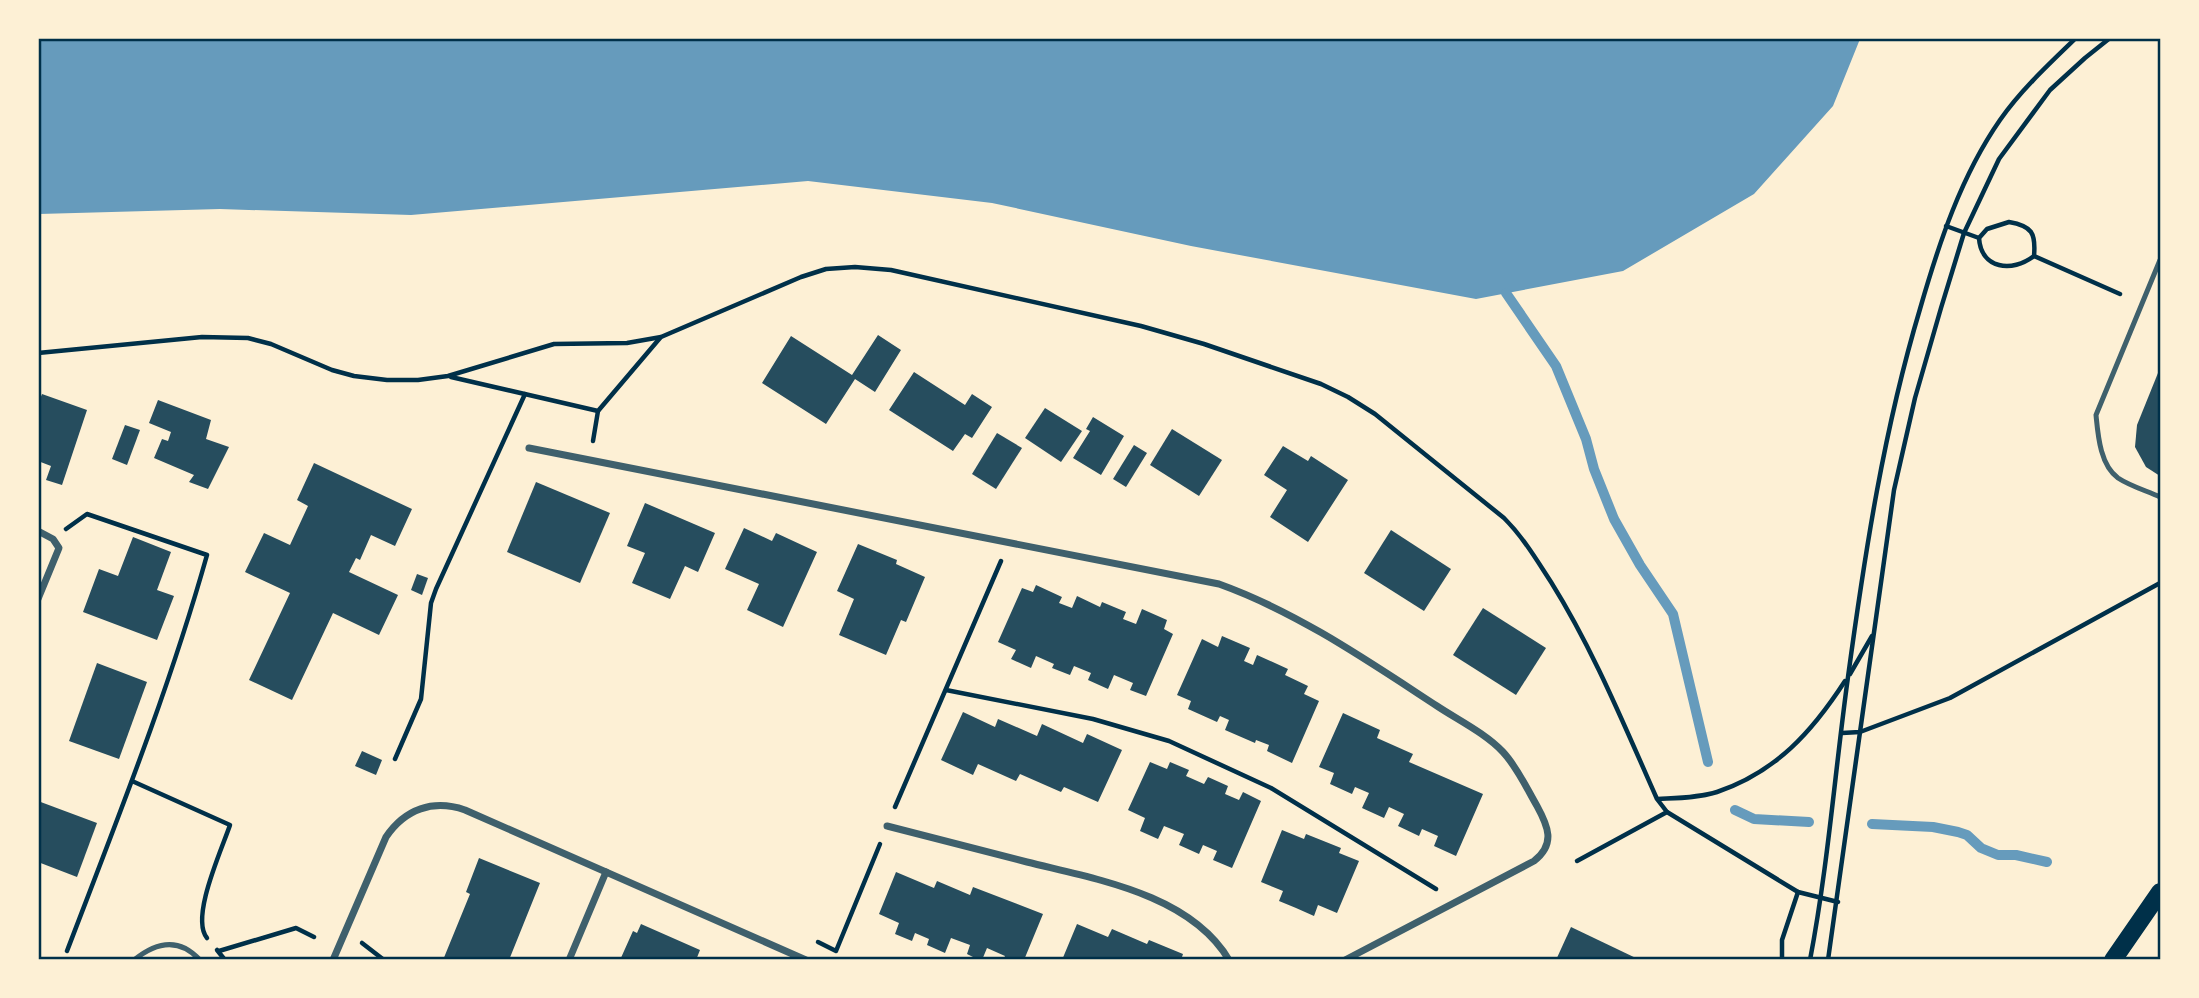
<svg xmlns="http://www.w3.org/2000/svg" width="2199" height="998" font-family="Jost,sans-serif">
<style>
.water{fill:#669bbc}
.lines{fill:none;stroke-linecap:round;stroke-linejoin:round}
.stream{stroke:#669bbc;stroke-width:10}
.building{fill:#264d5e}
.path{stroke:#003049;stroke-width:4.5}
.service{stroke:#3f606c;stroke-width:5}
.minor{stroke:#3f606c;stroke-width:7}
.primary{stroke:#003049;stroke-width:18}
.neatline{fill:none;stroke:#003049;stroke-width:2.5}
</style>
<rect width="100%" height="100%" fill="#fdf0d5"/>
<path class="water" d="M38,39l1,-1 1821,1 -27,67 -79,88 -131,77 -147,28 -285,-53 -199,-43 -184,-22 -397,34 -191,-6 -181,5z"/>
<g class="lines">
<g class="stream">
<path d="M1506,293l50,73 30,73 8,30 20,50 26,46 33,49 35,148"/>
<path d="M1735,810l19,9 55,3"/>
<path d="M1872,824l61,3 25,5 9,3 14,13 17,7h18l31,7"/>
</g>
</g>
<g class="building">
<path d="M878,335l23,15 -26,42 -20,-13 -29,45 -64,-41 29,-47 61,39z"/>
<path d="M2160,368v108l-14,-9 -11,-20 2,-22z"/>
<path d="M914,372l51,33 7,-11 20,13 -20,31 -7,-4 -12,17 -64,-41z"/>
<path d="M42,394l45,16 -25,75 -16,-5 5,-14 -13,-5v-57z"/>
<path d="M158,400l53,20 -5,19 23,8 -21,42 -19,-7 5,-7 -40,-17 8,-19 6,2 3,-9 -22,-9z"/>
<path d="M1045,408l37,23 -21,31 -36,-24z"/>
<path d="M1093,417l31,19 -23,39 -28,-17 17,-27 -4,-2z"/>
<path d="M125,425l15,5 -13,35 -15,-6z"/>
<path d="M1172,429l50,31 -23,36 -49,-31z"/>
<path d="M997,433l25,15 -26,41 -24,-15z"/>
<path d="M1134,445l13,8 -21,34 -13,-8z"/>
<path d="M1283,446l25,15 3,-5 37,24 -40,62 -38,-25 17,-27 -23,-15z"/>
<path d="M314,463l98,46 -17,37 -24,-11 -11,25 -4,-2 -7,14 49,23 -19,40 -46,-22 -41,87 -43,-20 41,-87 -45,-21 19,-39 26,12 18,-39 -11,-6z"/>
<path d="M536,482l74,31 -30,70 -73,-31z"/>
<path d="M645,503l70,30 -17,39 -13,-6 -15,33 -38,-16 13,-30 -18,-7z"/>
<path d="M744,528l28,13 4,-8 41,19 -34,75 -36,-17 12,-26 -34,-15z"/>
<path d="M1391,530l60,39 -27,42 -60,-38z"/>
<path d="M133,537l38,15 -14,38 17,6 -17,44 -74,-28 16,-43 19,7z"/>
<path d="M858,544l39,16 -1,4 29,13 -19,45 -5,-2 -15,35 -47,-20 15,-36 -17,-8z"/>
<path d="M417,574l11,4 -6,17 -11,-5z"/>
<path d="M1036,585l26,12 -3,6 13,5 5,-12 23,11 2,-5 24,10 -3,7 13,5 6,-15 25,11 -3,9 9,5 -27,62 -16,-6 3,-7 -19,-8 -6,14 -20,-9 3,-7 -17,-7 -4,9 -18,-7 2,-4 -18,-8 -5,12 -20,-9 5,-9 -18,-8 24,-54 11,4z"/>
<path d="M1483,608l63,40 -30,47 -63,-40z"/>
<path d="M1222,636l28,12 -6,13 9,4 4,-10 31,14 -3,6 23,11 -4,8 15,7 -27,62 -25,-12 2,-6 -13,-5 -1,3 -30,-13 4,-10 -9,-4 -3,6 -29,-13 3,-8 -14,-6 25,-56 16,8z"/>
<path d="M97,663l50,19 -28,77 -50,-18z"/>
<path d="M963,712l32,15 3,-8 39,17 5,-12 41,19 4,-9 35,16 -24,52 -34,-15 -3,5 -41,-18 -4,7 -38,-17 -5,11 -32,-15z"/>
<path d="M1343,713l37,17 -3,8 36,16 -4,8 74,32 -27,62 -22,-10 4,-10 -16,-7 -3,7 -21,-10 6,-12 -15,-7 -5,11 -22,-10 7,-15 -14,-6 -3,7 -22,-10 4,-11 -15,-6z"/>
<path d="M362,751l20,9 -6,15 -21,-9z"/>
<path d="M1150,762l17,7 3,-7 19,8 -3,6 18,8 4,-7 20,9 -3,8 14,6 4,-8 18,9 -29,67 -19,-8 4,-9 -14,-6 -4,9 -20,-9 5,-11 -20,-8 -6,13 -18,-8 5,-13 -17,-8z"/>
<path d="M38,801l59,22 -20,54 -39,-15z"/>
<path d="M1282,830l22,9 2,-5 35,14 -2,5 20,8 -22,52 -19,-8 -4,11 -18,-8 -17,-7 4,-10 -22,-9z"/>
<path d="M479,858l61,25 -31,77h-66l27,-66 -4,-2z"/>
<path d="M896,872l38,16 3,-7 33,14 3,-8 70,27 -19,46h-21l2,-4 -18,-8 -5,12h-3l-12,-6 3,-9 -19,-7 -6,15 -18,-8 2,-6 -14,-6 -3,8 -17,-7 4,-11 -20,-9z"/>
<path d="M641,924l59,26 -4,10h-76l13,-29 4,2z"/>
<path d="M1077,924l31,13 4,-8 35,15 2,-4 34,14 -2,6h-119z"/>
<path d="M1571,927l69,33h-84z"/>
</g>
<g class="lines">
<g class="path">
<path d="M2009,222c23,4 27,11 25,34 -22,17 -53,13 -55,-18l8,-9z"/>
<path d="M1946,226l33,12"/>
<path d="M2034,256l86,38"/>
<path d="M38,353l164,-16 46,1 23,6 61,26 22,6 33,4h31l30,-4 106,-32 73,-1 34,-6 140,-60 25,-8 29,-2 36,3 250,56 63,18 117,40 27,13 27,17 129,104c19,19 32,41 47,64 43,69 73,143 106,217l10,13 131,80 40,10"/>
<path d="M451,377l147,34 62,-73"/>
<path d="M593,441l5,-30"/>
<path d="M66,529l21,-15 120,41c-38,135 -90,265 -140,396"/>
<path d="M1850,674l22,-38"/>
<path d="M946,690l147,29 76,22 102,47 165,101"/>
<path d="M1842,733l18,-1 90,-34 210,-115"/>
<path d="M395,759l26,-60 10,-96 5,-14 89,-195"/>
<path d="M132,781l98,44c-8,24 -40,93 -23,113"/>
<path d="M1658,799c19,-1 40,-1 59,-7 59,-20 95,-60 128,-111"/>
<path d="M895,807l106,-246"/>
<path d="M1577,861l90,-49"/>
<path d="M818,942l18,9 44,-107"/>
<path d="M362,943l22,17"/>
<path d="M217,950l8,10"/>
<path d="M219,951l77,-23 18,9"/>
<path d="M1782,960v-20l16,-48"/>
<path d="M1810,960c18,-94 25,-189 38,-283 17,-125 36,-248 72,-368 19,-66 41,-133 80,-189 21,-30 49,-56 76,-82"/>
<path d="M1828,960l66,-470 21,-92 26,-90 23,-75 35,-74 51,-69 35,-32 25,-20"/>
</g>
<g class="service">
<path d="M2160,260l-64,155c2,20 4,50 22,63 12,8 29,13 42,19"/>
<path d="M134,960c22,-18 45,-23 66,0"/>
</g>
<g class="minor">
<path d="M529,448l690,136c78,28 149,77 218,122 21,14 48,27 66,46 14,15 23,35 34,54 11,20 19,38 -3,55l-189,99"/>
<path d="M38,531l15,8 6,9 -21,51"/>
<path d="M887,826c47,12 94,24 140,36 68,17 163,32 202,98"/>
<path d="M333,960l53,-123c19,-28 47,-38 79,-27l341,150"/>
<path d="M569,960l37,-88"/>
</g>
<path class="primary" d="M2113,960l47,-68"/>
</g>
<rect width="2199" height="998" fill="none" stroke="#fdf0d5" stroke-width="80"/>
<rect x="40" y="40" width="2119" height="918" class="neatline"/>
</svg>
